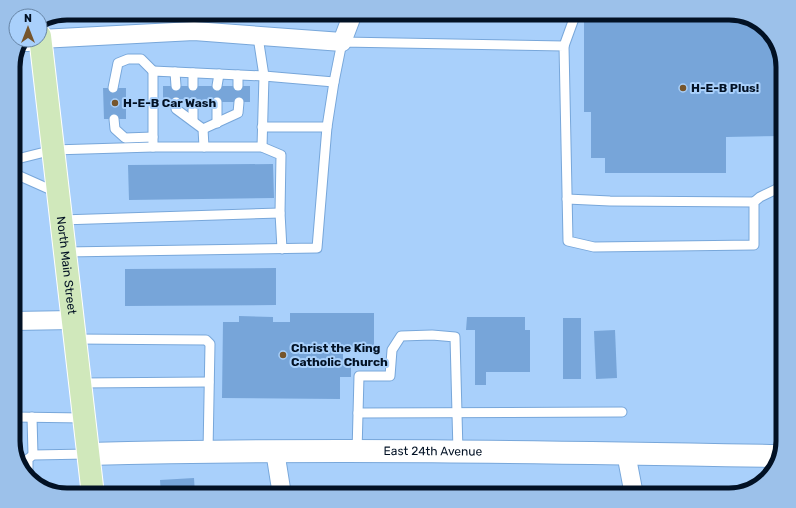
<svg xmlns="http://www.w3.org/2000/svg" width="796" height="508" font-family="Rubik,sans-serif">
<style>
.building{fill:#77a5d9}
.lines{fill:none;stroke-linecap:round;stroke-linejoin:round}
.service-casing{stroke:#78a7da;stroke-width:11}
.minor-casing{stroke:#78a7da;stroke-width:20}
.tertiary-casing{stroke:#78a7da;stroke-width:24}
.primary-casing{stroke:#fff;stroke-width:24}
.service{stroke:#fff;stroke-width:9}
.minor{stroke:#fff;stroke-width:18}
.tertiary{stroke:#fff;stroke-width:22}
.primary{stroke:#d0e8bb;stroke-width:22}
.poi-dot{fill:#76552c;stroke:#a9d0fb;stroke-width:1.5}
.labels{text-anchor:middle;stroke-width:4;stroke-linejoin:round;paint-order:stroke}
.poi-label{font-size:12px;font-weight:bold;fill:#021124;stroke:#a9d0fb;text-anchor:start}
.street-label{font-size:12px;fill:#021124;stroke:#a9d0fb}
.rim{fill:none;stroke:#021124;stroke-width:5}
</style>
<rect width="100%" height="100%" fill="#a9d0fb"/>
<g class="building">
<path d="M602,13h127l30,9 17,18 7,24v72l-57,1v36h-121v-15h-14v-46h-7v-98h18z"/>
<rect x="163" y="86" width="87" height="16"/>
<path d="M103,88h23v31h-22z"/>
<path d="M273,164l1,34 -145,2 -1,-35z"/>
<path d="M276,268v37l-151,1v-37z"/>
<path d="M290,313h84v35l-31,-1v15l8,1v14h-11v22l-118,-1 1,-76h16v-6l34,1v5h17z"/>
<path d="M467,317h58v13h5v42h-44v13h-11v-55h-9z"/>
<rect x="563" y="318" width="18" height="61"/>
<path d="M615,330l2,48 -21,1 -2,-48z"/>
<path d="M13,357h5l1,48h-6z"/>
<path d="M194,478l1,17h-34l-1,-15z"/>
<path d="M248,492v3h-18v-1z"/>
</g>
<g class="lines">
<g class="service-casing">
<g id="service">
<path d="M564,46l12,-33"/>
<path d="M175,72l1,14"/>
<path d="M193,73v13"/>
<path d="M238,75v11"/>
<path d="M217,86l2,-12"/>
<path d="M113,88l5,-25 10,-4h13l12,12"/>
<path d="M176,102v7l27,20 1,18"/>
<path d="M193,102v19"/>
<path d="M114,119l1,10 10,9 28,-1"/>
<path d="M217,123v-21"/>
<path d="M262,127h65"/>
<path d="M203,129l35,-16 1,-11"/>
<path d="M153,147v-76l111,5 -6,-39"/>
<path d="M262,147l2,-71 70,6"/>
<path d="M13,160l40,-10 100,-3h109l19,8 -1,58 2,36"/>
<path d="M13,173l45,20"/>
<path d="M567,199l43,2 144,1"/>
<path d="M61,220l219,-7"/>
<path d="M65,252l252,-4 10,-121 7,-45 8,-40 222,4 4,195 26,6 160,-2v-43l6,-5 23,-11"/>
<path d="M75,339l131,1 4,4 -2,107"/>
<path d="M80,383l129,-1"/>
<path d="M358,413l264,-1"/>
<path d="M13,417l71,1"/>
<path d="M32,417l1,38"/>
<path d="M357,452l2,-76h31l2,-26 9,-14 31,-1 23,2 3,115"/>
<path d="M28,477v-18l5,-4 55,-1"/>
</g>
</g>
<g class="minor-casing">
<g id="minor">
<path d="M40,39l154,-8 148,11 11,-29"/>
<path d="M13,321l60,-1"/>
<path d="M275,451l7,44"/>
<path d="M626,453l8,42"/>
</g>
</g>
<g class="tertiary-casing">
<g id="tertiary">
<path d="M24,40h4"/>
<path id="s1" d="M88,454c230,-6 460,-2 690,2"/>
</g>
</g>
<g class="primary-casing">
<g id="primary">
<path id="s2" d="M40,36l53,459"/>
</g>
</g>
<use href="#service" class="service"/>
<use href="#minor" class="minor"/>
<use href="#tertiary" class="tertiary"/>
<use href="#primary" class="primary"/>
</g>
<g class="poi-dot">
<circle cx="683" cy="88" r="4"/>
<circle cx="115" cy="103" r="4"/>
<circle cx="283" cy="355" r="4"/>
</g>
<g class="labels">
<g class="poi-label">
<text x="691" y="92">H-E-B Plus!</text>
<text x="123" y="107">H-E-B Car Wash</text>
<text x="291" y="352">Christ the King<tspan x="291" dy="14">Catholic Church</tspan></text>
</g>
<g class="street-label">
<text dy="4" stroke="none"><textPath href="#s2" startOffset="231">North Main Street</textPath></text>
<text dy="4" stroke="none"><textPath href="#s1" startOffset="345">East 24th Avenue</textPath></text>
</g>
</g>
<path d="M0 0H796V508H0ZM67 20H729A47 47 0 0 1 776 67V441A47 47 0 0 1 729 488H67A47 47 0 0 1 20 441V67A47 47 0 0 1 67 20Z" fill="#9cc1ea" fill-rule="evenodd"/>
<path class="rim" d="M67 20H729A47 47 0 0 1 776 67V441A47 47 0 0 1 729 488H67A47 47 0 0 1 20 441V67A47 47 0 0 1 67 20Z"/>
<g transform="translate(28 28)"><circle r="19" fill="#a9d0fb" stroke="#6684a5"/>
<path d="M0-3L7 15L0 10L-7 15Z" fill="#76552c"/>
<text y="-6" font-size="11" font-weight="bold" text-anchor="middle" fill="#021124">N</text>
</g>
</svg>
